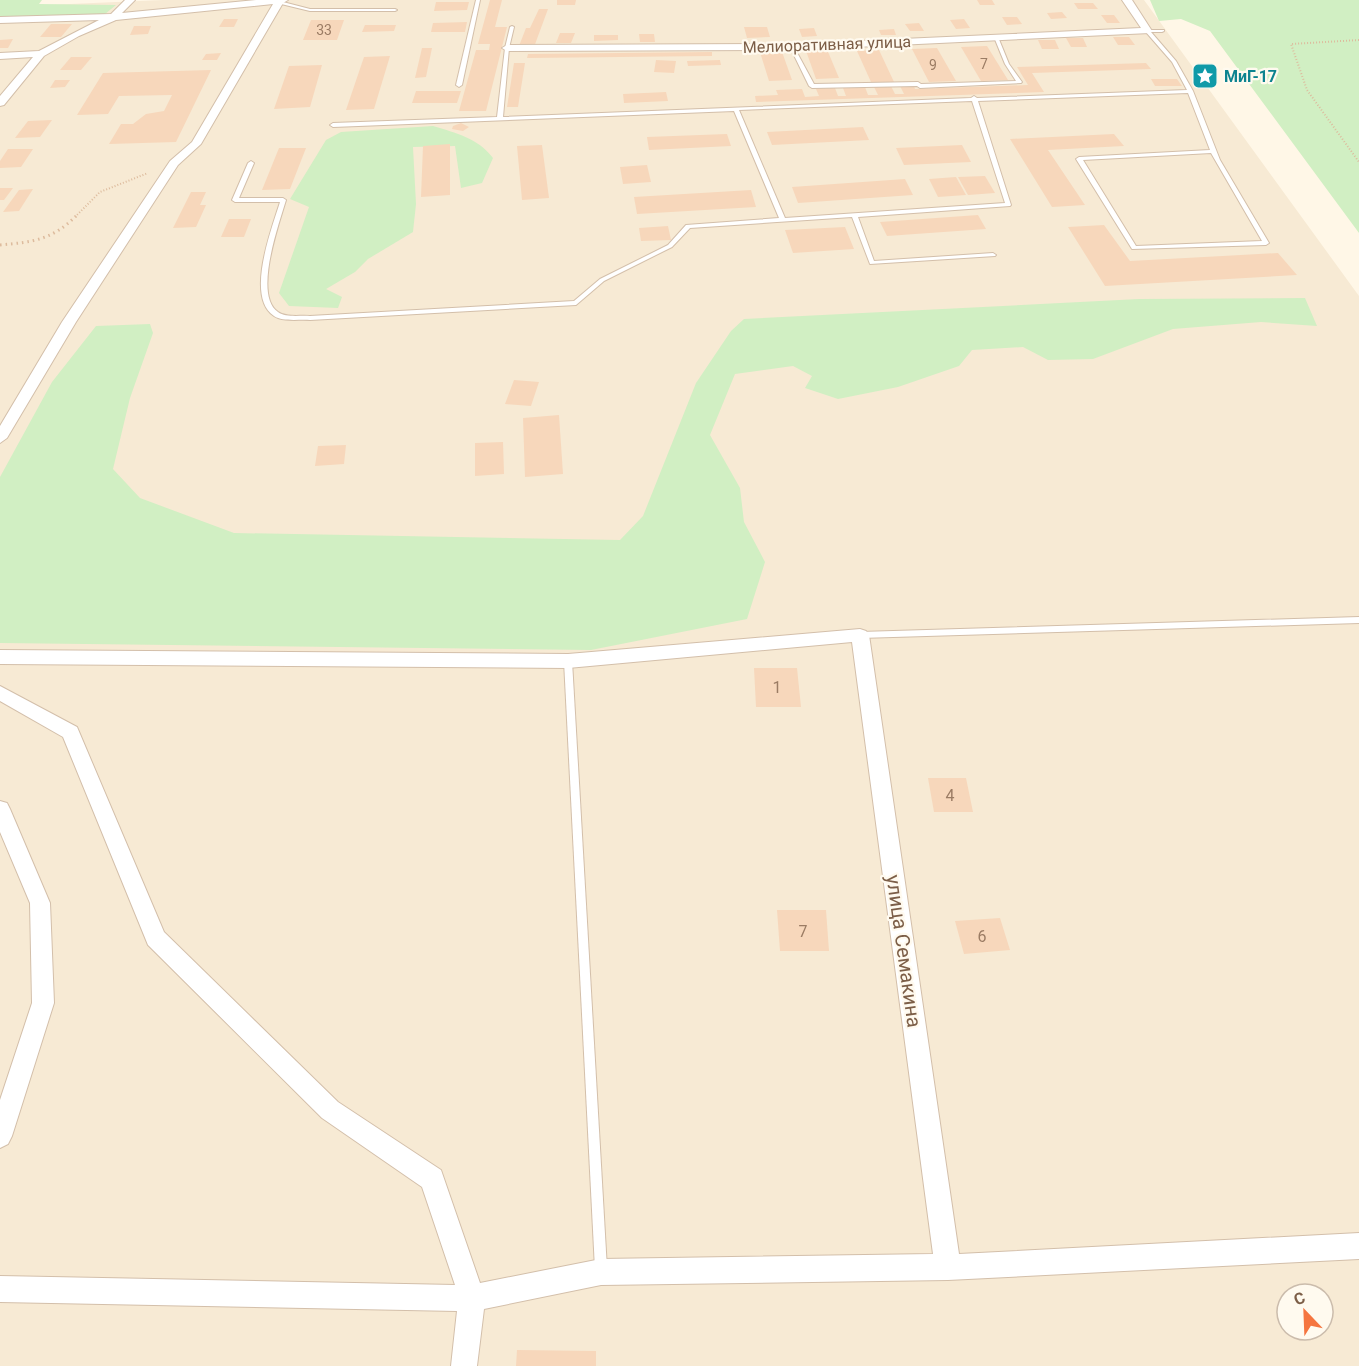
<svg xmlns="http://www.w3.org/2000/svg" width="1359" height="1366" font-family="Roboto,sans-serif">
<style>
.residential{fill:#f7ead4;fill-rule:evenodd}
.green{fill:#d1efc3}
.building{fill:#f7d7bb}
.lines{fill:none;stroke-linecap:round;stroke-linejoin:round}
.service-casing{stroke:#d3bfaa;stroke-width:2}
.minor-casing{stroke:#d3bfaa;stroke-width:2}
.path-far1{stroke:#ddbb9d;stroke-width:2;stroke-dasharray:1 2;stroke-linecap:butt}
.path{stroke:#ddbb9d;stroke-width:3;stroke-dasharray:1.5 4;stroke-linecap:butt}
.service{fill:#fff;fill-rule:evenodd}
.minor{fill:#fff;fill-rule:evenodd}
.labels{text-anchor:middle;stroke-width:4.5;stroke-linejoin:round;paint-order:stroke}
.far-number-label{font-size:14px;fill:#9b7c64}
.far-street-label{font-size:16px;fill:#7c5e47;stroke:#fffaef}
.far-culture-label{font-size:16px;font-weight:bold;fill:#0d838f;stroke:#fffaef;text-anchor:start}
.number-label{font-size:16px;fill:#9b7c64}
.street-label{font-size:20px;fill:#7c5e47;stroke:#fffaef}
</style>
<rect width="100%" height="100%" fill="#fff7e7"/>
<path class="residential" d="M163,0h981l215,296v1070h-1359v-1359zM1287,1294h36v36h-36z"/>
<g class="green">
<path d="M0,0h42l-3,4 77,1 -11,9 -105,4z"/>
<path d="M1150,0h209v233l-149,-202 -29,-12 -22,2z"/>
<path d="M433,126c23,7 45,12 60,32l-11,25 -21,5 -6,-42 -42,1 3,57 -3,28 -45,27 -13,13 -29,17 16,8 -4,11 -49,-2 -10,-13 30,-86 -19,-8 36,-59 15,-8z"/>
<path d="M1305,298l12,28 -56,-4 -88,7 -80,30 -45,1 -25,-13 -51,3 -13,16 -61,21 -60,12 -33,-11 7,-12 -19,-10 -58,8 -25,61 30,53 4,34 21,40 -18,57 -156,31 -591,-7v-166l52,-95 44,-56 54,-2 3,9 -23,65 -17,71 27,29 94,35 386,7 23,-24 53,-133 35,-52 13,-12 395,-20z"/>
</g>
<g class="building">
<path d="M490,0h12l-7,27h12l-21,84h-27l17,-61h13l1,-6h-12z"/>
<path d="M557,0h19l-1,5h-18z"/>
<path d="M977,0h15l3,5h-15z"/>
<path d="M436,2h33l-2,8 -33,1z"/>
<path d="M1074,3h19l5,6h-20z"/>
<path d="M539,9h9l-14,38 -15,-1 7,-18h4z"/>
<path d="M1062,12l5,6 -16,1 -4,-6z"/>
<path d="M1101,15h13l6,8h-13z"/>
<path d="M1002,17h15l5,7 -15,1z"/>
<path d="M224,19h14l-4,8h-15z"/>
<path d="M964,19l6,9 -14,1 -6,-9z"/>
<path d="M311,20h33l-7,20h-34z"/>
<path d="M467,22l-2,10h-34l2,-9z"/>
<path d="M919,23l5,8h-14l-5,-7z"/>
<path d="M51,24h21l-11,13h-21z"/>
<path d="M365,25h31l-2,6 -32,1z"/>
<path d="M134,26h17l-3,8 -18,1z"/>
<path d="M744,27h23l3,10 -23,1z"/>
<path d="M814,28l3,8 -15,1 -3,-8z"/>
<path d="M894,29l2,6h-15l-2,-5z"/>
<path d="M560,33h15l-4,10h-15z"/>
<path d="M639,34h15l1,8h-15z"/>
<path d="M594,35h24v5l-24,1z"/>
<path d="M1113,37h16l6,8h-17z"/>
<path d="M1066,38h17l4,9h-16z"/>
<path d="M13,39l-5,9h-8v-8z"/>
<path d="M1038,40h17l4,9h-17z"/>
<path d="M987,46l21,34 -27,1 -20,-34z"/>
<path d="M826,47l13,31 -23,1 -11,-31z"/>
<path d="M422,48h10l-6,29 -11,1z"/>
<path d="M937,48l19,33 -27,1 -17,-33z"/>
<path d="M759,49h22l11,31 -23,1z"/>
<path d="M879,50l15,32h-23l-14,-31z"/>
<path d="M712,52v4l-185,2 1,-4z"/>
<path d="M221,53l-4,7h-15l4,-6z"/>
<path d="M390,56l-16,53 -28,1 18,-53z"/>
<path d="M71,57h21l-11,13h-21z"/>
<path d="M656,60l20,1 -2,12 -20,-1z"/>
<path d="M720,60l1,5 -33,1 -1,-5z"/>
<path d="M514,63h11l-7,44h-11z"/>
<path d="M1146,63l5,6 -119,4 12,19 -288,10 -1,-6 23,-1 -2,-5 26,-1 3,8 14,-1 -3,-7 19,-1 3,8h8l-3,-8 22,-1 3,8h10l-4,-8 17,-1 4,8h9l-4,-8h14l1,3 113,-4 -11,-18z"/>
<path d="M322,65l-12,42 -36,2 15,-43z"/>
<path d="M211,70l-35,72 -67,2 12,-20h12l13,-10 18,-3 8,-16 -53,1 -11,18 -31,1 26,-42z"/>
<path d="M1151,79h26l5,7h-27z"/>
<path d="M55,80h15l-5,7 -15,1z"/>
<path d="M416,91h45l-4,12h-45z"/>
<path d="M666,92l2,9 -44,2 -1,-9z"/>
<path d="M52,120l-12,17 -25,1 13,-17z"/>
<path d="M461,123l8,4 -6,4 -11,-2 1,-3z"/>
<path d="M863,127l6,13 -97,5 -5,-13z"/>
<path d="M727,134l4,12 -82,4 -2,-13z"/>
<path d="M1114,134l10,12 -76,4 37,55 -33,2 -42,-68z"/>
<path d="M450,144v51l-29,2 2,-51z"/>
<path d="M542,145l7,53 -27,2 -5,-54z"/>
<path d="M962,145l9,17 -67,3 -8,-17z"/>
<path d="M279,148h27l-16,41 -28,1z"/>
<path d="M8,149h25l-12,18 -21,1v-7z"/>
<path d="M647,165l4,17 -28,2 -3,-17z"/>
<path d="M985,176l10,17 -27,2 -10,-18z"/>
<path d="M956,177l10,18 -28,2 -9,-18z"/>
<path d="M905,179l8,16 -115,8 -6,-16z"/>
<path d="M0,188h13l-9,12h-4z"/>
<path d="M33,189l-14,22 -16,1 16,-22z"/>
<path d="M751,190l5,17 -119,7 -3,-17z"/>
<path d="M191,192h15l-6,13h6l-10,22 -23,1z"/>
<path d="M978,215l8,14 -99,7 -7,-14z"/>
<path d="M229,219h22l-7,18h-23z"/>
<path d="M1104,225l26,36 148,-8 19,22 -192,11 -37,-59z"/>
<path d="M668,226l3,14 -30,1 -2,-13z"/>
<path d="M845,227l9,22 -61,4 -8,-23z"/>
<path d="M514,380l25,2 -8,24 -26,-2z"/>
<path d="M559,415l4,59 -38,3 -2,-59z"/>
<path d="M503,442l1,32 -29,2v-33z"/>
<path d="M346,445l-2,19 -29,2 3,-20z"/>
<path d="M754,668h43l4,39h-45z"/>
<path d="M928,778h38l7,34h-39z"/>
<path d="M777,910h49l3,41h-49z"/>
<path d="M1000,918l10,32 -46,4 -9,-33z"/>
<path d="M517,1350l79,1v15h-80z"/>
</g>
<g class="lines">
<g class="service-casing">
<g id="service">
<path d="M476,0h4l-18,85 -3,2 -3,-2z"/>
<path d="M279,1l31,8h85l2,1 -2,1h-85l-33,-8z"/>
<path d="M512,26l2,1 -5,21 -6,69 468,-19 3,-2 3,2 210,-8 -15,-28 -27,-31 2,-1h17v1l-2,1h-11l25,29 17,30 27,69 49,83 -3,2 -134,4 -56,-90 3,-2 131,-7 -22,-57 -210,8 33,104 -1,1 -152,11 16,44 119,-8 3,2 -1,1 -125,8 -18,-47 -162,11 -18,19 -68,34 -28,24 -266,15c-11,-1 -27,2 -36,-4 -29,-19 -2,-88 6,-114h-45l-3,-2 16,-37 3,-2 3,2 -15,35h44l3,2c-7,24 -33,95 -8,112 8,6 22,3 32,4l264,-15 26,-22 68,-34 18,-20 93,-7 -45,-107 -401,16 -3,-2 3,-2 164,-6 8,-69 5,-21zM972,101l33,102 -220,15 -46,-108zM1211,153l51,88 -126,5 -53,-86z"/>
<path d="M996,36l2,1 11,27 13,18 -1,1 -101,5 -3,-2 -105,2 -3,-2 -19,-39 2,-1 2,1 20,37 104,-2 3,2 95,-3 -11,-17 -11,-27z"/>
<path d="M1359,617v6l-499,15 -4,-3 4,-3z"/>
<path d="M568,658l4,3 35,608 -1,5 -5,1 -5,-1 -1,-5 -31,-608z"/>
</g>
</g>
<g class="minor-casing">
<g id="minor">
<path d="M125,0h10l-13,13 134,-13h32l-5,3 -82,141 -23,21 -102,157 -69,116 -7,5v-17l62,-104 108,-161 22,-19 81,-138 -157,16 -37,16 -35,20 -40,49 -4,1v-10l33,-39 -33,2v-6l39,-2 60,-31 -99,3v-6l111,-3z"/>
<path d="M1122,0h10l20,31 -2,2 -358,17 -285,1 -5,-3 5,-3 285,-1 349,-16z"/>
<path d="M860,629l6,2 3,4 90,619 400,-21v26l-411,21 -347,5 -117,24 -7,57h-26l6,-55 -457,-9v-26l455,9 -33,-98 -100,-69 -174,-173 -85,-208 -63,-36v-15l77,41 87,205 174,170 103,68 39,113 121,-24 332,-5 -81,-612 -284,26 -568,-4v-14l568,4z"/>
<path d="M0,801l7,2 3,6 40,94 4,100 -42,133 -4,8 -8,4v-48l32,-97 -2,-100 -30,-71z"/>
</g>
</g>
<g class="path-far1">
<path d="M1359,40l-68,4 16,46 52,72"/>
<path d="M75,217l25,-25 48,-19"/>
</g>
<path class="path" d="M0,245c33,-3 52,-5 76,-29"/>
<use href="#service" class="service"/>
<use href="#minor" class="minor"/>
</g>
<defs>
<g id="sight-square" transform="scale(1.35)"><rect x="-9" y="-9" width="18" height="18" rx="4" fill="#0f9aa8" stroke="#fffaef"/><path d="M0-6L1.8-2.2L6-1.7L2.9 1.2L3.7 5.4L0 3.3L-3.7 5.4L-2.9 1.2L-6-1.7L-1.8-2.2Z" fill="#fff"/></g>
</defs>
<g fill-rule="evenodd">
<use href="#sight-square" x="1205" y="76"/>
</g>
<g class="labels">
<g class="far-number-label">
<text x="324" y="35">33</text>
<text x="984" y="69">7</text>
<text x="933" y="70">9</text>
</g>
<g class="far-street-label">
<text transform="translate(827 44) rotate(-2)" y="6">Мелиоративная улица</text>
</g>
<g class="far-culture-label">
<text x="1224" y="82">МиГ-17</text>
</g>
<g class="number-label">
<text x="777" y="693">1</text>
<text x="950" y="801">4</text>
<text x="803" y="937">7</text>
<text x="982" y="942">6</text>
</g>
<g class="street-label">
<text transform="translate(904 951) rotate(82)" y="7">улица Семакина</text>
</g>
</g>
<g transform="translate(1305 1312) rotate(337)"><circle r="28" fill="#fffaef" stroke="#cbbcac" stroke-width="1.5"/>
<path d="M0-4.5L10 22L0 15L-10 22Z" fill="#f5753f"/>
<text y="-9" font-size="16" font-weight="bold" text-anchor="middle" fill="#7c5e47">С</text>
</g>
</svg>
